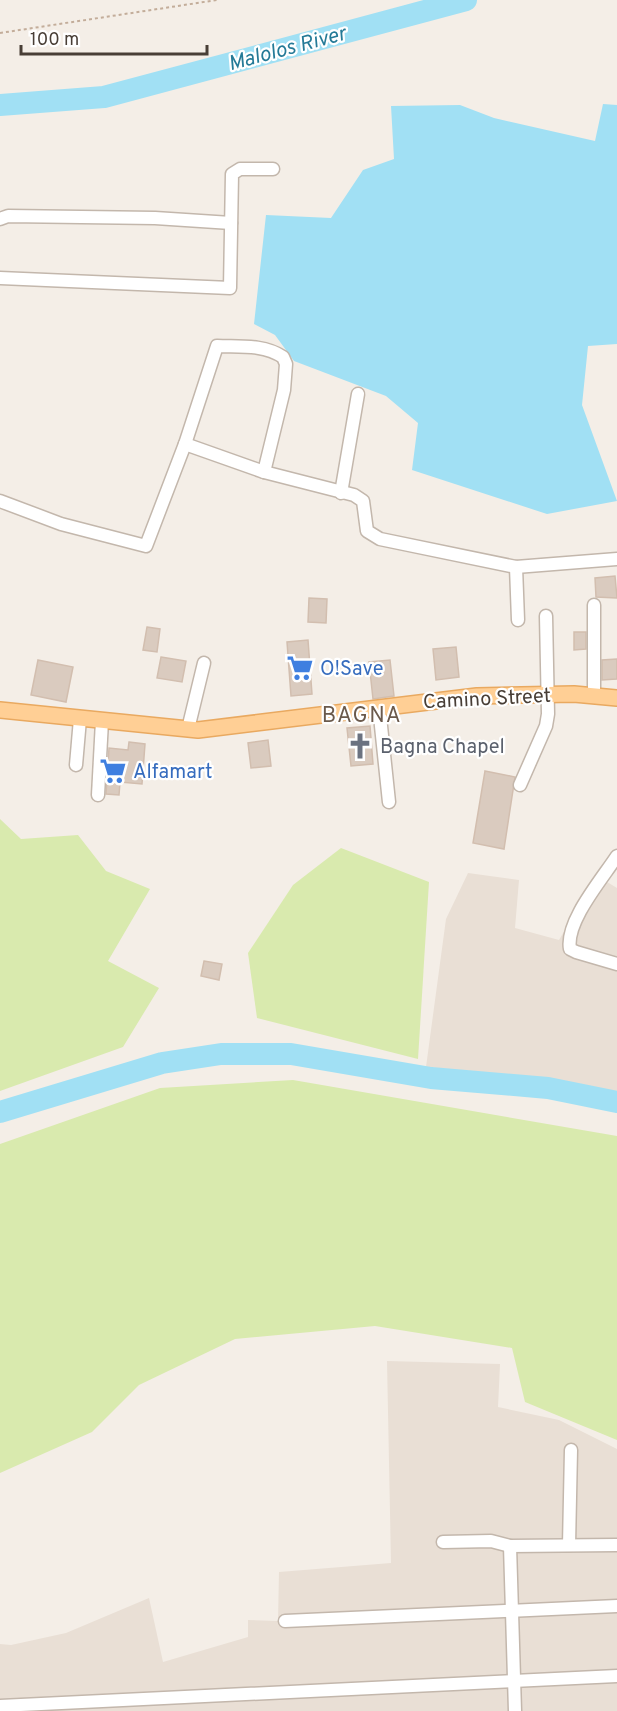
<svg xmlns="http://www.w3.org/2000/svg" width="617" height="1711" font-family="Overpass,sans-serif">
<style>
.residential{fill:#e9dfd5}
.green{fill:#d9eaae}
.water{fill:#a1e0f4}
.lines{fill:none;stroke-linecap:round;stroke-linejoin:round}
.river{stroke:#a1e0f4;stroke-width:22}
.building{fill:#dacbbf;stroke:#d2beaf;stroke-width:1.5}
.minor-casing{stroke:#c3b7ac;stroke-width:15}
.major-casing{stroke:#e9a960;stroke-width:18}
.path{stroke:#c3ad9a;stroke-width:2;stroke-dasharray:3 3;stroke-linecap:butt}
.minor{stroke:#fff;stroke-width:12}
.major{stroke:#ffcf95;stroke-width:15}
.labels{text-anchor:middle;stroke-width:4.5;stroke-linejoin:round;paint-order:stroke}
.shop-label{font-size:20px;fill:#366cbe;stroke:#fff;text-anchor:start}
.street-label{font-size:20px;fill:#483e36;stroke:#fff}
.worship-label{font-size:20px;fill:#5b616d;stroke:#fff;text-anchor:start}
.water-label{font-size:21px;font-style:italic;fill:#247a97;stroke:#fff}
.quarter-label{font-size:22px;letter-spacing:1.5px;fill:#6b5a4c;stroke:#fff}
</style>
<rect width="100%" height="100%" fill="#f4eee7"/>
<g class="residential">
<path d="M468,873l51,7 -4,48 44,12 38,-64 20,12v204l-68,-14 -123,-11 20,-148z"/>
<path d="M387,1361l113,3 -2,43 61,13 58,29v262h-617v-67l11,1 55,-12 83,-35 14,64 85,-25v-17l30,1 1,-49 112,-9z"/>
</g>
<g class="green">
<path d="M0,819l21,20 57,-4 28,36 44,18 -42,72 51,27 -36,59 -123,44z"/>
<path d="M341,848l88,34 -11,177 -161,-41 -9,-65 45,-68z"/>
<path d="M293,1080l324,56v304l-92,-38 -13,-54 -137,-22 -140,13 -96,46 -47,47 -92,41v-329l160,-56z"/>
</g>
<path class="water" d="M603,104l14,1v239l-29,2 -6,59 35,96 -70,13 -135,-44 6,-47 -32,-27 -92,-35 -19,-26 -21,-11 12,-109 65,3 32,-48 31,-11 -3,-53 69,-1 34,13 101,23z"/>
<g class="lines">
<g class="river">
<path d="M0,105l104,-8 362,-97"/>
<path d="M0,1112l162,-49 59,-9h70l140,24 117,10 69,14"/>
</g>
</g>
<g class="building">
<path d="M615,576l2,22 -21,-1 -1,-19z"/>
<path d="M309,598l18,1 -1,24 -18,-1z"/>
<path d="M147,627l13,2 -3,23 -14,-2z"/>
<path d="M574,632h12v17l-12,1z"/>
<path d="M308,640l4,54 -21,2 -4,-54z"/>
<path d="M456,647l3,30 -23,3 -3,-31z"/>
<path d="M161,657l25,4 -4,21 -25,-4z"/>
<path d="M617,659v20l-15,1v-20z"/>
<path d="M38,660l35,7 -7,35 -35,-7z"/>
<path d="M390,660l4,36 -21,3 -4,-37z"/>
<path d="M370,726l3,38 -22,2 -4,-38z"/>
<path d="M268,740l3,26 -20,2 -3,-25z"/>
<path d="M129,742l16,2 -3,40 -22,-2 -1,13 -13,-1 3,-46 19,2z"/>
<path d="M485,771l30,6 -11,72 -31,-6z"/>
<path d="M204,961l18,3 -3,16 -18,-4z"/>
</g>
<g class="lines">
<g class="minor-casing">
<g id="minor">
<path d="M0,219l8,-3 147,2 76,5"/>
<path d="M0,278l230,10 2,-114 8,-5h33"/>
<path d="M185,444l32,-98c23,1 46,-2 66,11l3,7 -2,26 -20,82"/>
<path d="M341,493l17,-99"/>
<path d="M0,501l61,23 85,22 39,-102 79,28 90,23 9,6 4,30 13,8 136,28 101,-8"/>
<path d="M516,567l2,53"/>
<path d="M594,696v-91"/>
<path d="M379,707l10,95"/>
<path d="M188,729l16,-66"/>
<path d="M76,765l4,-46"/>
<path d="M520,785l26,-59 2,-12 -2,-98"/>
<path d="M98,795l4,-74"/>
<path d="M617,856c-15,23 -52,66 -47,93l6,3 41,12"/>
<path d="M443,1542l48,-1 19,5 107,-1"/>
<path d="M569,1545l2,-95"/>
<path d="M510,1546l5,165"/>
<path d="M285,1621l332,-15"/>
<path d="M0,1706l617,-30"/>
</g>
</g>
<g class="major-casing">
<path id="major" d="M0,710l198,20 279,-34 97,-2 43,4"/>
</g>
<path class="path" d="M0,33l217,-33"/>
<use href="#minor" class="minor"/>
<use href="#major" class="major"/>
</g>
<defs>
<g id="supermarket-bare" transform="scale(2.07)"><path d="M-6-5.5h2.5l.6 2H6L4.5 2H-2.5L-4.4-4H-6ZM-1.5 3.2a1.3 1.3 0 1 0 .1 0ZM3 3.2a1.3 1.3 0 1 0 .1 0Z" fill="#3f7fe0" stroke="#fff" stroke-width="2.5" paint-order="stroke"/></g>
<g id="church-bare" transform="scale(2.07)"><path d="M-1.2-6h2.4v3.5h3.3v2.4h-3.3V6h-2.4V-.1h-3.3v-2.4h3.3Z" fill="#6b7280" stroke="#fff" stroke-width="2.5" paint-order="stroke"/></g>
</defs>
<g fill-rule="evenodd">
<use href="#supermarket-bare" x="300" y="668"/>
<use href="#church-bare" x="360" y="746"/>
<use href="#supermarket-bare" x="113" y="771"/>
</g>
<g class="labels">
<g class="shop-label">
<text x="320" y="675">O!Save</text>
<text x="133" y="778">Alfamart</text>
</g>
<g class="street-label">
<text transform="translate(487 698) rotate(-3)" y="7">Camino Street</text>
</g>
<g class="worship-label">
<text x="380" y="753">Bagna Chapel</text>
</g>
<g class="water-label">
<text transform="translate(287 48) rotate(-15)" y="7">Malolos River</text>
</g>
<g class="quarter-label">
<text x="362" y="722">BAGNA</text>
</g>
</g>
<path d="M21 45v9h186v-9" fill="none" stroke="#483e36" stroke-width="3"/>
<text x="30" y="45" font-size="18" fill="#483e36" stroke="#ffffff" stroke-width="4.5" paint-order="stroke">100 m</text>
</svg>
